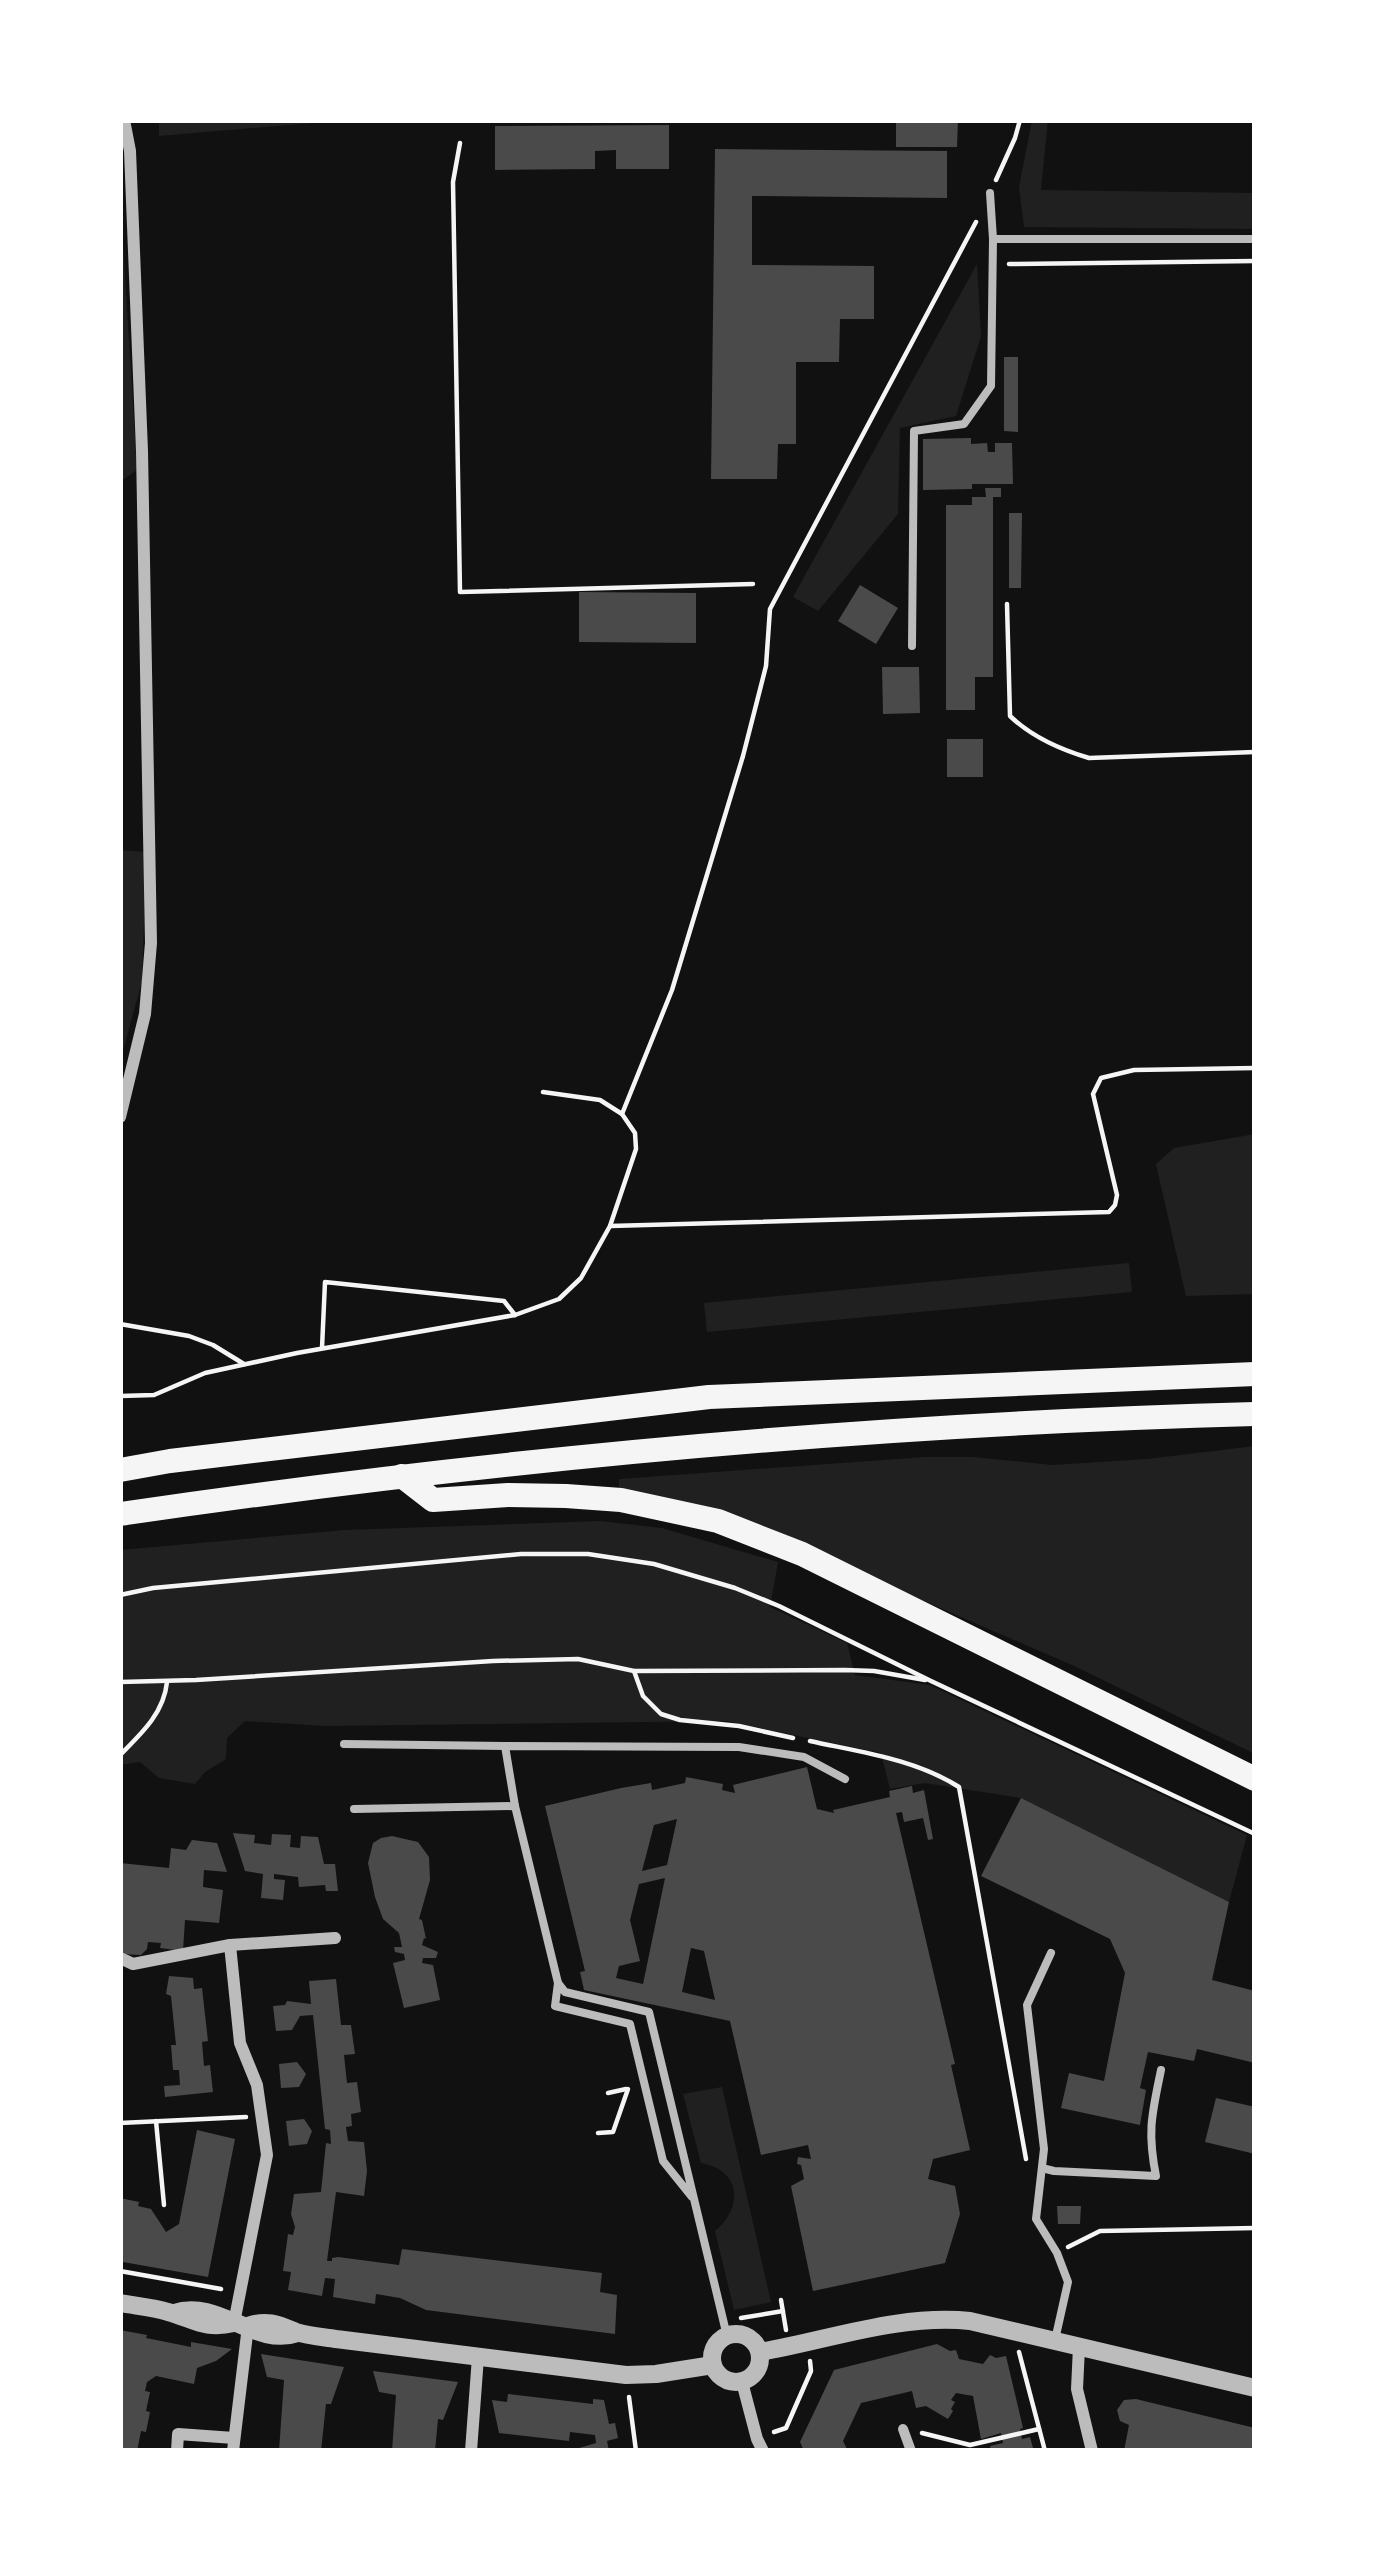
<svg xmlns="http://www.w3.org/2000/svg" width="1375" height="2571" font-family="'Sofia Sans Condensed',sans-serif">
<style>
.green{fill:#202020}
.building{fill:#4a4a4a;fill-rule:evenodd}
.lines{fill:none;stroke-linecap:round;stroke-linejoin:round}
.path{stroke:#f5f5f5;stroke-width:4.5}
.service{stroke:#bcbcbc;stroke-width:8}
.pedestrian{stroke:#bcbcbc;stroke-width:10}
.minor{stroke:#bcbcbc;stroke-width:12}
.tertiary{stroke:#bcbcbc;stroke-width:18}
.trunk{stroke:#f5f5f5;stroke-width:24}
</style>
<rect width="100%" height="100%" fill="#111"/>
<g class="green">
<path d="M159,120h189l-189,16z"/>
<path d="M1032,120h16l-7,70 214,3v36l-231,-2 -5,-40z"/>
<path d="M120,195l17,275 -17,12z"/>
<path d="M977,264l4,72 -25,80 -56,12 -2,86 -80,97 -25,-14z"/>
<path d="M120,850l26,2 -4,129 -22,81z"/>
<path d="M1255,1134v160l-69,2 -30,-132 18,-16z"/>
<path d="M1129,1263l3,29 -425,40 -3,-29z"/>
<path d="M1255,1446v308l-183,-89 -312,-135 -141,-38v-13l306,-22h48l79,8 95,-6z"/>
<path d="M600,1521l62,7 116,34 -8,45 77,36 8,32 75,10 317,150 -18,67 -208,-104 -96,-15 -35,6 -9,-36 -155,-32 -400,5 -81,-5 -18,17 -1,21 -21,13 -10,12 -36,-6 -19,-16 -20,3v-215l225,-20z"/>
<path d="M722,2087l49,215 -37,8 -19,-79c28,-23 27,-61 -14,-68l-18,-69z"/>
</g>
<g class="building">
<path d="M896,120h62l-1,27h-61z"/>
<path d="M669,125v44h-53v-19l-21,1v18l-100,1v-44z"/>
<path d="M715,149l232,2v47l-195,-2v69l122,1v53h-34l-1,43h-43v82h-18l-1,35h-66z"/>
<path d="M1004,357h14v75l-14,-1z"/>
<path d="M971,438v6l16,-1 1,9h7v-9h17l1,41h-41v5l-49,1v-51z"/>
<path d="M985,488h16v9h-8v180h-18v33h-29v-205h26v-8h14z"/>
<path d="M1009,513h13l-1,75h-12z"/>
<path d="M860,585l38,23 -22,36 -38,-23z"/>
<path d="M579,592l117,1v50l-117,-1z"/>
<path d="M882,667h37l1,46 -37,1z"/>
<rect x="947" y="739" width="36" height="38"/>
<path d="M807,1767l10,42 17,4 -1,-3 57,-13 -1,-6 23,-5 1,7 11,-3 9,49 -5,1 -5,-22 -19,4 -2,-10 -6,1 59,251 -4,1 19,85 -37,9 -5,20 27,7 5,28 -15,49 -132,28 -22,-105 13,-7 -3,-14 -4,-1 1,-7 13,2 -3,-14 -47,10 -31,-134 -146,-31 -4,-18 5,-1 -40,-165 76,-18 30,-5 1,7 33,-7 1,-6 37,7 -1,6 13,3 -2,-8zM677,1819l-10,46 -25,6 12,-46zM665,1878l-22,106 -27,-6 3,-12 21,-5 -10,-41 9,-36zM691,1948l13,3 11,49 -33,-8z"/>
<path d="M1021,1798l208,104 -17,78 43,11v72l-58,-14 -3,12 -46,-9 -8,36 6,2 -6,35 -79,-17 8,-35 35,8 21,-108 -15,-34 -129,-63z"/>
<path d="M233,1833l22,2 -1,8 17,2 1,-11 19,1 -1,12 10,1 1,-12 17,1 6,27h11l3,27h-12l-1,-6 -26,2 -1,-10 -24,-3v5l11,1 -2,20 -22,-2 2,-24 -18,-3z"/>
<path d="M392,1836l26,6 11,15 1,23 -11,39 3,1 4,19 -2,-1 -2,7 16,7 -2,6h-13l-1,5 11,2 7,35 -36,8 -11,-45 12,-3 -1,-6 -9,-2 -1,-5h8l-3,-14 -16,-14 -8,-22 -7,-34 5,-20 8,-5z"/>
<path d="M192,1840l25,3 10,29 -23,-2 -1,17 20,3 -4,33 -34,-3 -2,31 -23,-3 1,-5 -13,-1 -1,7 -6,6 -21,-1v-91l49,5 2,-20 15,2z"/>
<path d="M169,1976l24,2 1,11 8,-1 6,53 -6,1 2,24 6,-1 3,27 -48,5 -1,-11 16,-1 -1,-15h-6l-2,-25h5l-5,-49 -5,-2z"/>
<path d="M336,1979l5,46h10l2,15 2,14 -11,1 3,28 10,-1 4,30 -10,2 1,12 -6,1 2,14 16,1 3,29 -3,25 -28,-4 -9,69h5v-3l6,-1 61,8 3,-16 200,24 -2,19 17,3 -2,39 -189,-24 -26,-12 -24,-4 -1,10 -42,-7 2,-18 -10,-1 -3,18 -34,-6 3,-18 -8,-1 5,-37 5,1 2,-8 -4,-13 3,-20 27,-2 5,-49 5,1 -1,-14 -5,-1 -12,-114 -13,1 -8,14 -16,1 -3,-25 12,-1 2,-4 24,3 -2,-23z"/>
<path d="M297,2062l9,12 -7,13 -18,1 -2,-24z"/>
<path d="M1216,2098l39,9v47l-50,-12z"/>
<path d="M304,2119l8,12 -5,13 -18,2 -3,-25z"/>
<path d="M197,2130l38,9 -27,138 -85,-15 -3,-2v-62l19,4 -1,4 13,3 15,23 13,-8z"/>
<path d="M1057,2206h24l-1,18h-22z"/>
<path d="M120,2330l27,5 -1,3 45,9v-5l41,7 -16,12 -19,7 -3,16 -38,-8 -9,6 -2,9 5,1 -4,19 4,1 -4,20 -5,-1 -4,20h-17z"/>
<path d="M937,2344l13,7 6,-1 3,9 24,5 7,-9 6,3 10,-2 17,72 -3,1 2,10 8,-2 3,11 -42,3 -1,-5 13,-3 -2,-10 -20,6 -8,-43 -17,-3 -5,7 4,2 -4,7 2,2 -5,8 -22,-13 -10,2 -4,-17 -51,12 -18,38 5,10h-44l-4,-9 34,-72z"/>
<path d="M261,2354l83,13 -13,37h-5l-5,47h-42l5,-71 -17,-3z"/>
<path d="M373,2371l85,11 -15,38 -5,-1 -3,32h-43l4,-56 -17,-3z"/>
<path d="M508,2394l85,10v-5l11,1 5,24 6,-1 3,15 -11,3 2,10h-40l27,-8 -1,-8 -25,-3 -1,9 -70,-8 -7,-33 15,2z"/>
<path d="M1136,2399l119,29v23h-131l5,-26 -9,-4 -3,-11 7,-10z"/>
</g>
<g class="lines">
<g class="path">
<path d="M460,143l-7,39 7,410 293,-8"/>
<path d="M996,180l19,-42 5,-18"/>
<path d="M1009,264l246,-3"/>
<path d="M1007,604l3,112c21,20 52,34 79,42l166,-6"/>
<path d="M622,1114l50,-124 71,-234 23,-90 4,-57 206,-387"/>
<path d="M610,1226l499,-14 6,-7 2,-10 -24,-101 8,-16 33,-8 121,-2"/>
<path d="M120,1324l69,12 24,9 31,19"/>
<path d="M322,1348l3,-66 179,19 11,14"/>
<path d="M120,1396l34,-1 51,-22 92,-20 218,-38 44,-16 22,-21 29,-52 26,-77 -1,-16 -13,-19 -22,-14 -57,-8"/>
<path d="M120,1595l33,-7 368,-34h67l66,10 81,24 44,18 152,75 324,153"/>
<path d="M634,1671l9,25 18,18 19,6 59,6 54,12"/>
<path d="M120,1682l76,-2 297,-19 85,-2 56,12 211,-1 29,1 51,9"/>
<path d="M810,1741c50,11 105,18 149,46l67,372"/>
<path d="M120,1755c21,-21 44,-42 47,-73"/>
<path d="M608,2093l18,-4"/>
<path d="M156,2121l8,84"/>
<path d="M120,2123l126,-6"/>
<path d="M598,2133l15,-1 15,-43"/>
<path d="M1068,2247l32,-16 155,-3"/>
<path d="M120,2271l101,18"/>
<path d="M781,2300l5,30"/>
<path d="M741,2318l42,-7"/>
<path d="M1019,2352l26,99"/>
<path d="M629,2397l7,54"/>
<path d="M774,2432l12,-4 25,-57 -1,-10"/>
<path d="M922,2433l48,12 69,-16"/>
</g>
<g class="service">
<path d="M990,193l3,46"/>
<path d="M912,646l2,-215 50,-7 27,-38 2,-147h262"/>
<path d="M344,1744l161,2"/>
<path d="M354,1809l161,-3"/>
<path d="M1051,1953l-24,52 17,144 -8,70 21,34 11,29 -13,58"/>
<path d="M558,1983l-43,-177 -10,-60 234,1 65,10 41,22"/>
<path d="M1042,2168l12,3 102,5c-9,-45 -4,-62 5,-106"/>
<path d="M692,2197l-29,-36 -33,-137 -75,-18 3,-23 7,9 84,20 78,324"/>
</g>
<path class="pedestrian" d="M903,2429l8,22"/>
<g class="minor">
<path d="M120,1117l25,-103 6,-71 -9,-492 -12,-300 -6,-31"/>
<path d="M230,1945l10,98 17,42 10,70 -33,168"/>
<path d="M120,1958l13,6 97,-19 105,-7"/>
<path d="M1079,2347l-2,42 15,62"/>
<path d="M742,2382l15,57 6,12"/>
<path d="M177,2451l1,-17 56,4"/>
<path d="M233,2451l15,-125"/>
<path d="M471,2451l7,-94"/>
</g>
<g class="tertiary">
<path d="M120,2303c16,3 33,4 48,9 26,7 36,18 66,11"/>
<path d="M174,2313c45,-15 80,35 124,20"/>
<path d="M248,2326c19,-7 31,-1 48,6 12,4 27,5 40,7l290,36 30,-1 57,-9"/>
<circle cx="736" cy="2358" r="24"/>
<path d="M760,2352c69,-12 139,-38 210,-31l285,67"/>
</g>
<g class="trunk">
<path d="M120,1470l50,-9 539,-64 546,-23"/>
<path d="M402,1476l31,24 75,-5 58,1 55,4 97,21 84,33 453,225"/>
<path d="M120,1514c376,-55 755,-90 1135,-100"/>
</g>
</g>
<rect width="1375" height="2571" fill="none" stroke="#ffffff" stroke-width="246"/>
</svg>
